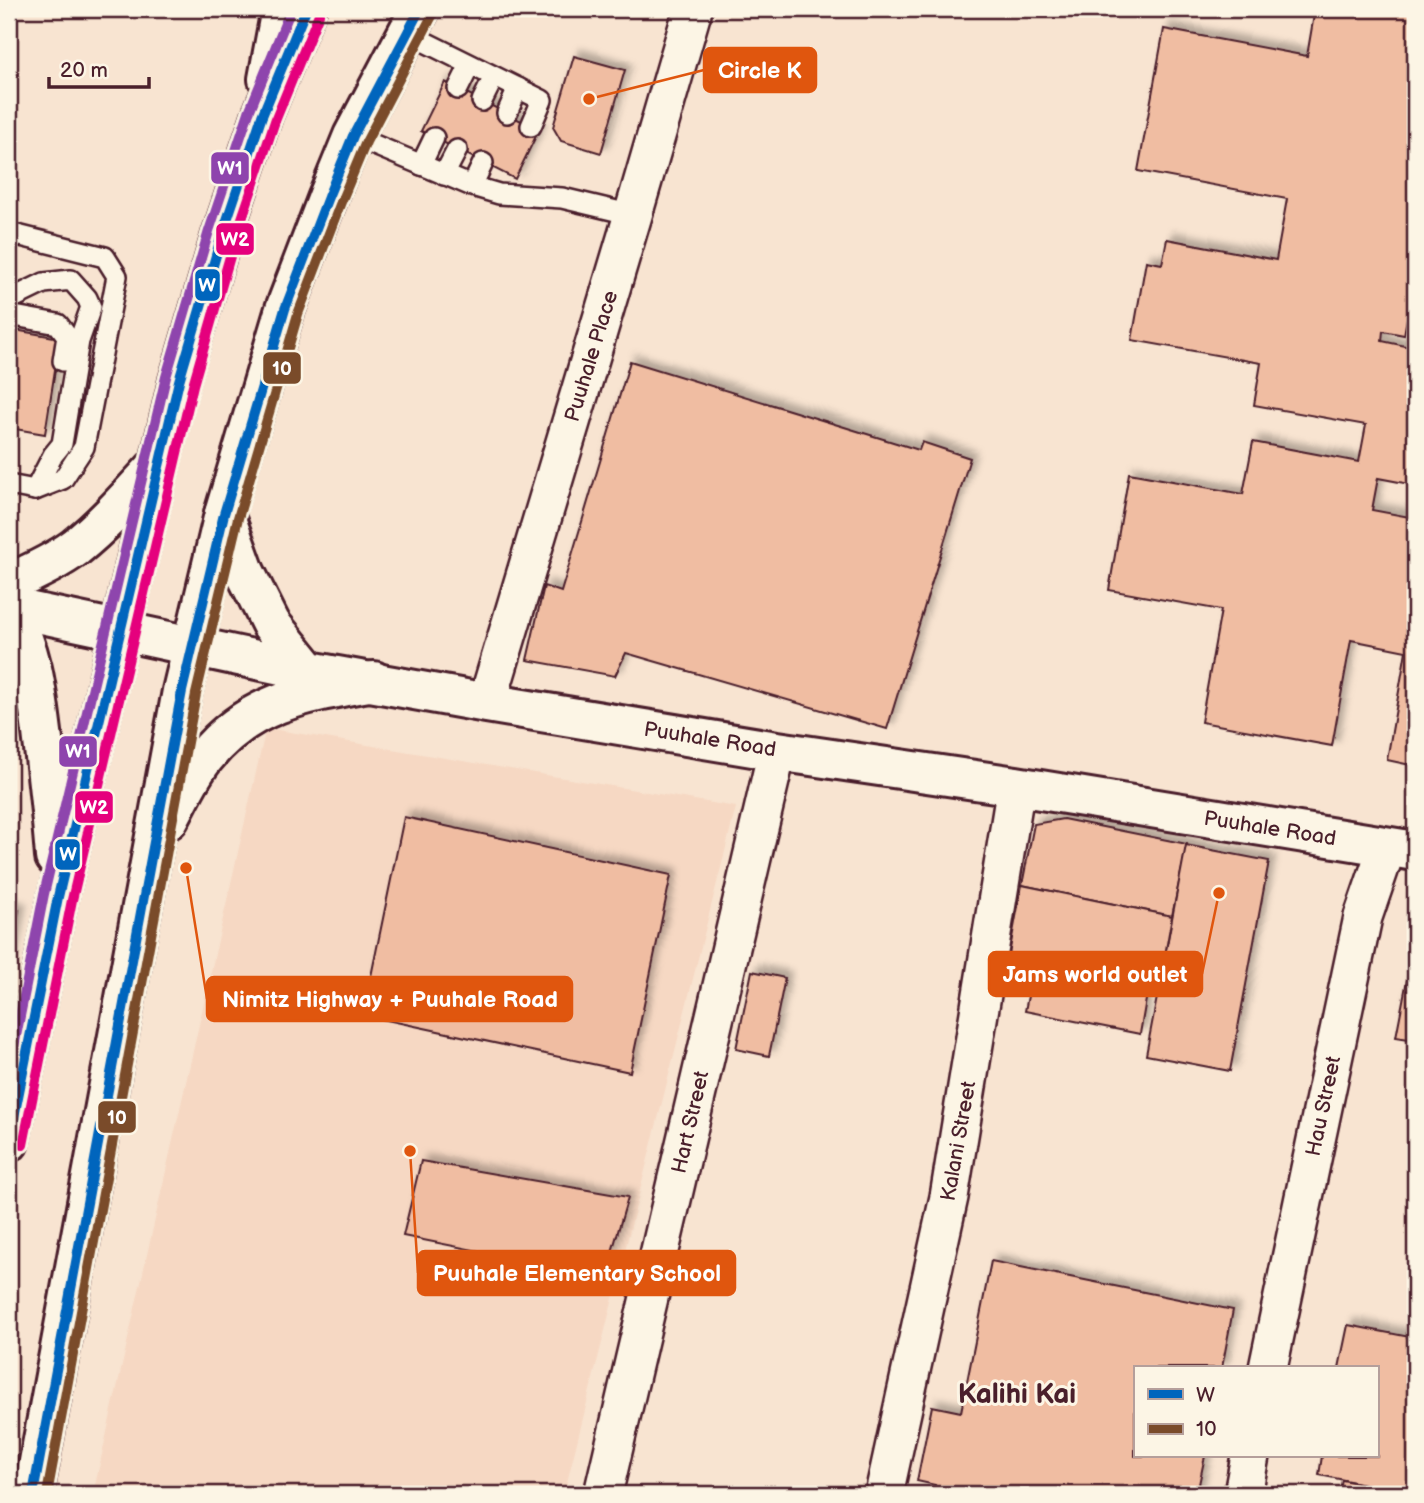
<svg xmlns="http://www.w3.org/2000/svg" width="1424" height="1503" font-family="'Balsamiq Sans',sans-serif">
<style>
.built{fill:#f6d8c3}
.building{fill:#f0bda2;stroke:#4a1f2b;stroke-width:2;filter:url(#shadow)}
.lines{fill:none;stroke-linecap:round;stroke-linejoin:round}
.lane-casing{stroke:#4a1f2b;stroke-width:24}
.street-casing{stroke:#4a1f2b;stroke-width:42}
.secondary-casing{stroke:#4a1f2b;stroke-width:44}
.primary-casing{stroke:#4a1f2b;stroke-width:44}
.lane{stroke:#fcf5e5;stroke-width:19}
.street{stroke:#fcf5e5;stroke-width:37}
.secondary{stroke:#fcf5e5;stroke-width:38}
.primary{stroke:#fcf5e5;stroke-width:38}
.bus-1-casing{stroke:#fcf5e5;stroke-width:16}
.bus-2-casing{stroke:#fcf5e5;stroke-width:16}
.bus-3-casing{stroke:#fcf5e5;stroke-width:16}
.bus-4-casing{stroke:#fcf5e5;stroke-width:16}
.bus-1{stroke:#0065bd;stroke-width:10}
.bus-2{stroke:#7a4b2a;stroke-width:10}
.bus-3{stroke:#e5007d;stroke-width:10}
.bus-4{stroke:#8e44ad;stroke-width:10}
.labels{text-anchor:middle;stroke-width:6;stroke-linejoin:round;paint-order:stroke}
.street-label{font-size:21px;fill:#4a1f2b;stroke:#fcf5e5}
.district-label{font-size:28px;font-weight:bold;fill:#4a1f2b;stroke:#fcf5e5}
.leader{fill:none;stroke:#e0560e;stroke-width:2.5}
.callout-dot{fill:#e0560e;stroke:#fcf5e5;stroke-width:2.5}
.callout{fill:#e0560e;stroke:#e0560e;stroke-width:2.5}
.callout-label{font-size:23px;text-anchor:middle;font-weight:bold;fill:#fff}
.line-badge{stroke:#fcf5e5;stroke-width:2.5}
.badge-label{font-size:19px;text-anchor:middle;font-weight:bold;fill:#fff}
</style>
<defs>
<filter id="shadow"><feDropShadow dx="6" dy="-6" stdDeviation="3.5" flood-color="#0004"/></filter>
</defs>
<rect width="100%" height="100%" fill="#f8e4d1"/>
<filter id="ink" filterUnits="userSpaceOnUse"><feTurbulence type="fractalNoise" baseFrequency=".0143" numOctaves="2"/><feDisplacementMap in="SourceGraphic" scale="14" xChannelSelector="R" yChannelSelector="G"/><feConvolveMatrix kernelMatrix="1 2 1 2 8 2 1 2 1" color-interpolation-filters="sRGB"/></filter>
<g filter="url(#ink)">
<path class="built" d="M266,728l470,79 -172,687h-471z"/>
<g class="building">
<path d="M1315,9h100v265l-11,61 -21,-4 -1,10 33,7v137l-37,-7 -6,32 43,8v248l-28,-6 19,-109 -55,-11 -19,106 -131,-24 20,-112 -112,-20 20,-117 114,21 10,-52 106,20 7,-37 -112,-20 7,-42 -129,-23 14,-79 16,3 5,-25 109,21 11,-61 -149,-28 26,-142 143,27z"/>
<path d="M574,56l51,14 -24,83 -40,-12 -8,-14z"/>
<path d="M445,82l94,48 -24,49 -94,-48z"/>
<path d="M9,329l51,9 -15,96 -36,-6z"/>
<path d="M630,361l289,89 3,-8 48,16 -83,271 -261,-76 -11,23 -88,-16 17,-74 17,6z"/>
<path d="M404,817l267,58 -41,197 -267,-57z"/>
<path d="M1063,819l124,25 -15,72 -150,-31 12,-61z"/>
<path d="M1186,845l83,16 -39,210 -84,-16z"/>
<path d="M1022,885l150,31 -12,67 -151,-29z"/>
<path d="M9,908l10,2 -10,58z"/>
<path d="M1412,954l3,1v85l-19,-3z"/>
<path d="M1034,966l114,22 -8,46 -115,-23z"/>
<path d="M752,971l33,7 -16,78 -33,-7z"/>
<path d="M421,1161l207,36 -23,79 -202,-40z"/>
<path d="M991,1261l242,49 -11,58h-87v88h70l-8,38h-264l2,-9 -18,-4 15,-75 29,6z"/>
<path d="M1348,1325l67,13v156l-96,-19 3,-19h55v-88h-38z"/>
<path d="M1342,1480l73,14h-76z"/>
</g>
<g class="lines">
<g class="lane-casing">
<g id="lane">
<path d="M407,33l135,67 -11,26"/>
<path d="M458,89l12,-24"/>
<path d="M482,101l12,-24"/>
<path d="M507,113l11,-25"/>
<path d="M353,136l119,50 27,8 63,4 71,17"/>
<path d="M421,165l13,-27"/>
<path d="M444,175l13,-25"/>
<path d="M472,186l11,-23"/>
<path d="M9,233l96,24 12,19 -33,171 -21,32 -28,11 -26,-5"/>
<path d="M9,300l35,-17 27,-3 16,18 4,9 -12,34 -17,103 -9,11 -18,35"/>
<path d="M9,315l49,9 9,12 -4,25"/>
</g>
</g>
<g class="street-casing">
<g id="street">
<path d="M487,703l146,-488 60,-206"/>
<path d="M1268,1368l95,-451 24,-70"/>
<path d="M603,1494l174,-743"/>
<path d="M884,1494l65,-297 67,-411"/>
<path d="M1243,1494l7,-38"/>
</g>
</g>
<g class="secondary-casing">
<g id="secondary">
<path d="M268,79l13,-70"/>
<path d="M9,607l300,64 178,32 290,48 239,35 399,65"/>
</g>
</g>
<g class="primary-casing">
<g id="primary">
<path d="M224,514l21,58 26,52 38,47"/>
<path d="M9,583c23,-10 47,-21 67,-36 30,-24 56,-54 82,-82"/>
<path d="M9,607c23,44 27,77 33,125 5,42 10,83 13,125"/>
<path d="M169,819c11,-20 21,-44 36,-62 45,-56 102,-64 169,-76"/>
<path d="M9,1142l49,-245 121,-516 43,-146 40,-119 44,-107"/>
<path d="M33,1494l149,-803 42,-177 61,-205 43,-112 25,-61 67,-127"/>
</g>
</g>
<use href="#lane" class="lane"/>
<use href="#street" class="street"/>
<use href="#secondary" class="secondary"/>
<use href="#primary" class="primary"/>
<g class="bus-1-casing">
<g id="bus-1">
<path d="M9,1142l49,-245 121,-516 43,-146 40,-119 44,-107"/>
<path d="M33,1494l149,-803 42,-177 61,-205 43,-112 25,-61 67,-127"/>
</g>
</g>
<g class="bus-2-casing">
<path id="bus-2" d="M47,1494l149,-800 42,-176 60,-204 43,-112 25,-60 66,-126"/>
</g>
<g class="bus-3-casing">
<path id="bus-3" d="M23,1145l49,-245 121,-515 42,-146 40,-118 44,-107"/>
</g>
<g class="bus-4-casing">
<path id="bus-4" d="M9,1072l35,-178 122,-517 43,-146 40,-119 42,-103"/>
</g>
<use href="#bus-1" class="bus-1"/>
<use href="#bus-2" class="bus-2"/>
<use href="#bus-3" class="bus-3"/>
<use href="#bus-4" class="bus-4"/>
</g>
</g>
<g class="labels">
<g class="street-label">
<text transform="translate(591 356) rotate(-73)" y="7">Puuhale Place</text>
<text transform="translate(710 739) rotate(9)" y="7">Puuhale Road</text>
<text transform="translate(1270 828) rotate(9)" y="7">Puuhale Road</text>
<text transform="translate(1323 1106) rotate(-78)" y="7">Hau Street</text>
<text transform="translate(690 1122) rotate(-77)" y="7">Hart Street</text>
<text transform="translate(958 1141) rotate(-80)" y="7">Kalani Street</text>
</g>
<g class="district-label">
<text x="1017" y="1403">Kalihi Kai</text>
</g>
</g>
<path class="leader" d="M589 99L704 70M1219 893L1202 974M186 868L207 999M410 1151L418 1273"/>
<g class="callout-dot">
<circle cx="589" cy="99" r="7"/>
<circle cx="1219" cy="893" r="7"/>
<circle cx="186" cy="868" r="7"/>
<circle cx="410" cy="1151" r="7"/>
</g>
<g class="callout">
<rect x="704" y="48" width="112" height="44" rx="7"/>
<rect x="989" y="952" width="213" height="44" rx="7"/>
<rect x="207" y="977" width="365" height="44" rx="7"/>
<rect x="418" y="1251" width="317" height="44" rx="7"/>
</g>
<g class="callout-label">
<text x="760" y="78">Circle K</text>
<text x="1095" y="982">Jams world outlet</text>
<text x="390" y="1007">Nimitz Highway + Puuhale Road</text>
<text x="577" y="1281">Puuhale Elementary School</text>
</g>
<g class="line-badge">
<rect x="210" y="151" width="40" height="34" rx="7" fill="#8e44ad"/>
<rect x="215" y="222" width="40" height="34" rx="7" fill="#e5007d"/>
<rect x="194" y="268" width="27" height="34" rx="7" fill="#0065bd"/>
<rect x="262" y="351" width="40" height="34" rx="7" fill="#7a4b2a"/>
<rect x="58" y="735" width="40" height="33" rx="7" fill="#8e44ad"/>
<rect x="74" y="790" width="40" height="34" rx="7" fill="#e5007d"/>
<rect x="54" y="838" width="27" height="33" rx="7" fill="#0065bd"/>
<rect x="97" y="1100" width="40" height="34" rx="7" fill="#7a4b2a"/>
</g>
<g class="badge-label">
<text x="230" y="175">W1</text>
<text x="235" y="246">W2</text>
<text x="207" y="292">W</text>
<text x="282" y="375">10</text>
<text x="78" y="758">W1</text>
<text x="94" y="814">W2</text>
<text x="68" y="861">W</text>
<text x="117" y="1124">10</text>
</g>
<rect width="1424" height="1503" fill="none" stroke="#fcf5e5" stroke-width="35"/>
<rect x="18" y="18" width="1389" height="1468" fill="none" stroke="#4a1f2b" stroke-width="2.5" filter="url(#ink)"/>
<rect x="1134" y="1366" width="245" height="91" fill="#fcf5e5" stroke="#b59f9b" stroke-width="2"/>
<rect x="1148" y="1389" width="35" height="10" fill="#0065bd" stroke="#b59f9b" stroke-width="2"/>
<text x="1196" y="1402" font-size="21" fill="#4a1f2b">W</text>
<rect x="1148" y="1424" width="35" height="10" fill="#7a4b2a" stroke="#b59f9b" stroke-width="2"/>
<text x="1196" y="1436" font-size="21" fill="#4a1f2b">10</text>
<path d="M49 77v10h100v-10" fill="none" stroke="#4a1f2b" stroke-width="3.5"/>
<text x="60" y="77" font-size="21" fill="#4a1f2b" stroke="#fcf5e5" stroke-width="5" paint-order="stroke">20 m</text>
</svg>
